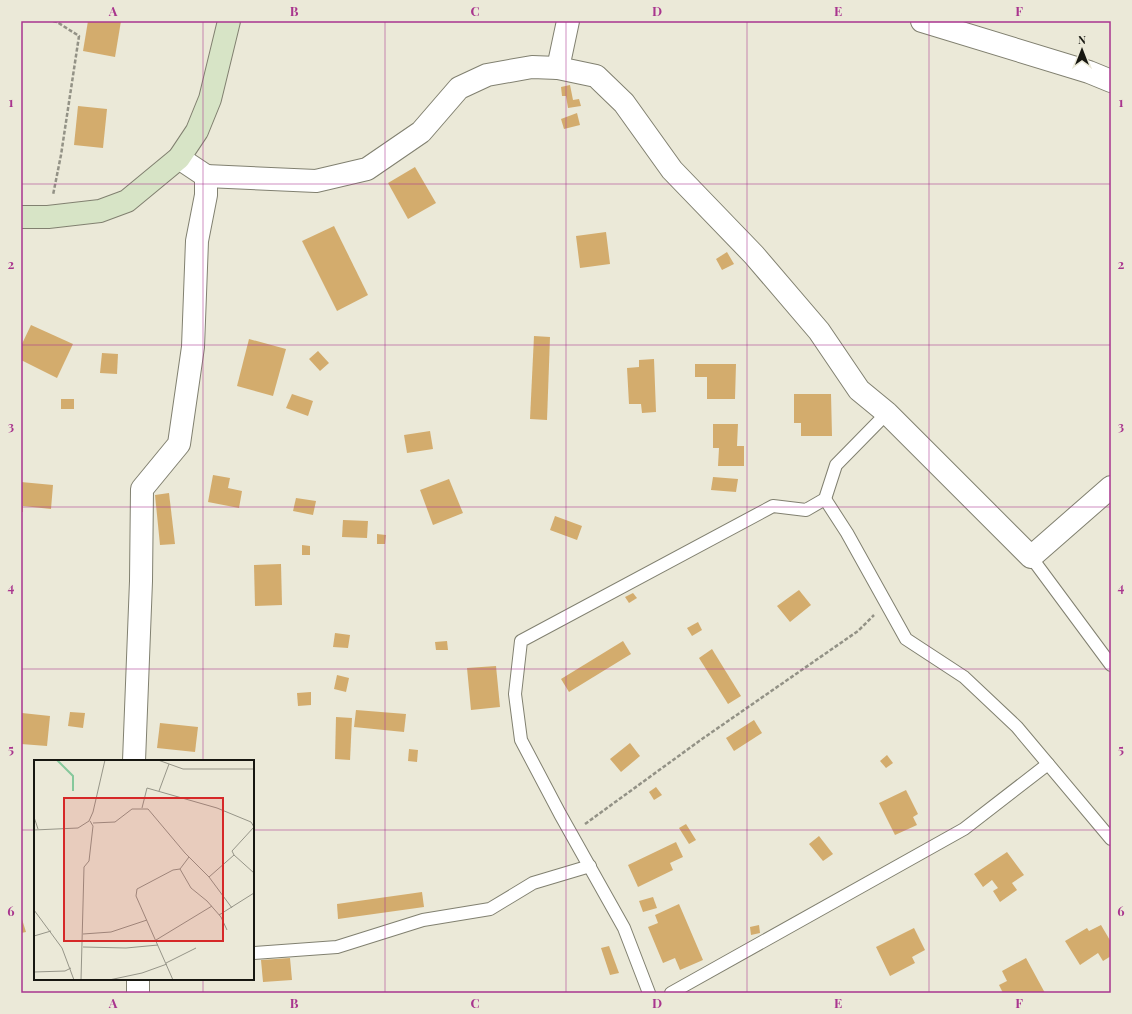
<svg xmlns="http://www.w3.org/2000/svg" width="1132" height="1014" font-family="'Playfair Display',serif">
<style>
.building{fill:#d3ac6d}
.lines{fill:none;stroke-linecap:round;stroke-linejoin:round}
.lane-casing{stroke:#818070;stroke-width:14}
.street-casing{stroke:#818070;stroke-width:24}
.secondary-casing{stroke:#818070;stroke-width:24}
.path{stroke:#939286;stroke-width:2.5;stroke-dasharray:4 2;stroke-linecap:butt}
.lane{stroke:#fff;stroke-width:12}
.street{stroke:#fff;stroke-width:22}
.secondary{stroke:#d7e4c6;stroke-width:22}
.grid{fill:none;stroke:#a9358e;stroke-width:1;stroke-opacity:0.55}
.inset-river{fill:none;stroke:#86c89b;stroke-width:2}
.inset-road{fill:none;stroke:#969588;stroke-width:1}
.view{fill:#d62828;fill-opacity:0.15;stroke:#d62828;stroke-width:2}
.inset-edge{fill:none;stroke:#171711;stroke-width:2}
.neatline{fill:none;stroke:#a9358e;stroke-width:1.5}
.grid-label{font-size:13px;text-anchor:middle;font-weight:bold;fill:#a9358e}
</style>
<rect width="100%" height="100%" fill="#ebe9d8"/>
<g class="building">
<path d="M88,21h33l-6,36 -32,-6z"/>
<path d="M570,85l3,15 6,-1 2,7 -13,2 -2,-12h-4l-1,-9z"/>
<path d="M78,106l29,3 -4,39 -29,-3z"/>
<path d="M577,113l3,12 -16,4 -3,-10z"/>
<path d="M415,167l21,36 -28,16 -20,-36z"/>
<path d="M334,226l34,69 -31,16 -35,-70z"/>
<path d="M606,232l4,32 -30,4 -4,-32z"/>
<path d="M727,252l7,12 -12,6 -6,-11z"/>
<path d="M31,325l42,19 -16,34 -36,-18v-14z"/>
<path d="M534,336l16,1 -3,83 -17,-1z"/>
<path d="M249,339l37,10 -13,47 -36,-10z"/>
<path d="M318,351l11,12 -9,8 -11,-12z"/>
<path d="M102,353l16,1 -1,20 -17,-1z"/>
<path d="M654,359l2,53 -14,1 -1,-9h-12l-2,-36 12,-1v-7z"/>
<path d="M695,364h41l-1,35h-28v-22h-12z"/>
<path d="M292,394l21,7 -5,15 -22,-8z"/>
<path d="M794,394h37l1,42h-31v-13h-7z"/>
<rect x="61" y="399" width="13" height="10"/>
<path d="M713,424h25l-1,22h7v20h-26l1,-18h-6z"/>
<path d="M430,431l3,18 -26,4 -3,-18z"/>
<path d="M213,475l17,3 -2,10 14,3 -3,17 -31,-6z"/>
<path d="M713,477l25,2 -2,13 -25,-2z"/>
<path d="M449,479l14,34 -30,12 -13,-35z"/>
<path d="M21,482l32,3 -2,24 -28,-3v6h-2z"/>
<path d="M169,493l6,51 -15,1 -5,-50z"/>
<path d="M296,498l20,3 -3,14 -20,-4z"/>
<path d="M555,516l27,10 -5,14 -27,-10z"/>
<path d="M343,520l25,1 -1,17 -25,-1z"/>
<path d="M377,534l9,1 -1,9h-8z"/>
<path d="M302,545l8,1v9h-8z"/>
<path d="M281,564l1,41 -27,1 -1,-41z"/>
<path d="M799,590l12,15 -21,17 -13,-16z"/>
<path d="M633,593l4,5 -8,5 -4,-6z"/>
<path d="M698,622l4,8 -10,6 -5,-8z"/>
<path d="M335,633l15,2 -2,13 -15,-1z"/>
<path d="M447,641l1,9h-12l-1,-8z"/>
<path d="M623,641l8,13 -62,38 -8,-13z"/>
<path d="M712,649l29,47 -13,8 -29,-46z"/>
<path d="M496,666l4,41 -29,3 -4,-42z"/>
<path d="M337,675l12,3 -3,14 -12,-3z"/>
<path d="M311,692v13l-13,1 -1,-13z"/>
<path d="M356,710l50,4 -2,18 -50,-5z"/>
<path d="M70,712l15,1 -2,15 -15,-2z"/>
<path d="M22,713l28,3 -3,30 -26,-2z"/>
<path d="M336,717l16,1 -2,42 -15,-1z"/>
<path d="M754,720l8,13 -28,18 -8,-13z"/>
<path d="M160,723l38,4 -3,25 -38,-4z"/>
<path d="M630,743l10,13 -19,16 -11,-13z"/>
<path d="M409,749l9,1 -1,12 -9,-1z"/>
<path d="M887,755l6,8 -7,5 -6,-7z"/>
<path d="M656,787l6,8 -8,5 -5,-8z"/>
<path d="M906,790l12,24 -5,3 4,8 -22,10 -16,-32z"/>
<path d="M686,824l10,16 -7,4 -10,-16z"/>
<path d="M819,836l14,18 -10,7 -14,-17z"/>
<path d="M676,842l7,15 -13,6 3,7 -35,17 -10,-22z"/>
<path d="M1007,852l17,23 -12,8 5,7 -17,12 -7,-11 5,-3 -6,-8 -9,7 -9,-13z"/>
<path d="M422,892l2,15 -86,12 -1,-15z"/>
<path d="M653,897l4,11 -14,4 -4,-11z"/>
<path d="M679,904l24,56 -23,10 -5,-12 -12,5 -15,-36 10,-4 -3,-8z"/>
<path d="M21,916l5,16 -5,1z"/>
<path d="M759,925l1,8 -9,2 -1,-8z"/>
<path d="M1101,925l10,17v14l-8,5 -5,-8 -18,12 -15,-24 22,-13 2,3z"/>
<path d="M914,928l11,22 -13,7 3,6 -25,13 -14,-29z"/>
<path d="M609,946l10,27 -9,2 -9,-27z"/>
<path d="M290,958l2,22 -29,2 -2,-22z"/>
<path d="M1026,958l19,35h-42l-4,-8 8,-4 -5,-10z"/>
</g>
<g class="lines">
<g class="lane-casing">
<g id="lane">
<path d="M825,499l22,34 59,106 58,38 53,50 94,112"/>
<path d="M1031,557l80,108"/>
<path d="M253,953l84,-6 86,-27 67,-11 43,-26 57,-17"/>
<path d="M649,993l-25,-65 -64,-114 -39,-74 -6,-46 6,-53 252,-135 33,4 19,-11 11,-34 51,-52"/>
<path d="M671,993l293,-164 84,-65"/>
</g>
</g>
<g class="street-casing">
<g id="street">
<path d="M922,21l167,51 22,9"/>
<path d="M558,68l10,-47"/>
<path d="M206,176l110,5 51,-12 54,-37 38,-44 28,-13 45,-8 26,1 38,8 28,27 48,67 82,85 65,76 40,59 28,23 144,144 80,-70"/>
<path d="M134,761l7,-180 1,-92 37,-45 14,-97 4,-106 9,-46v-19l-27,-18"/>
<path d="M138,979v14"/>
</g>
</g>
<g class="secondary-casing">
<path id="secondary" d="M21,217h27l52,-6 27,-10 52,-43 18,-27 13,-32 19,-78"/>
</g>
<g class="path">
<path d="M53,21l4,1 22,14 -18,119 -8,40"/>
<path d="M585,824l117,-85 156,-108 16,-16"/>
</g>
<use href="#lane" class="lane"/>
<use href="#street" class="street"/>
<use href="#secondary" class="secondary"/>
</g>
<path class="grid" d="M203,21v740M385,21v972M566,21v972M747,21v972M929,21v972M21,184h1090M21,345h1090M21,507h1090M21,669h1090M21,830h14M253,830h858M203,979v14"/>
<g transform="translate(34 760)">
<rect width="220" height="220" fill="#ebe9d8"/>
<path class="inset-river" d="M23,0l16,16v15"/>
<path class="inset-road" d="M124,0l25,9h71M125,31l10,-27M108,48l5,-20 70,20 34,14 3,5M0,57l4,12M59,63l22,-1 17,-13h16l37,44 24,24 25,-22 20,18M0,70l44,-2 11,-7 4,-9 12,-52M200,95l-2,-4 22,-24M146,109l11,19 16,13 14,16 6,13M146,109l9,-12M175,117l23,31M0,150l28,38 12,32M185,155l35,-22M49,174l28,-2 36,-12M0,176l17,-5M122,180l56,-34M49,187l43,1 32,-3M132,203l30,-15M0,212l31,-1 6,-3M47,220l3,-113 5,-6 4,-35 -3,-5M75,220l33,-7 25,-9M139,220l-37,-84 1,-7 36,-19 7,-1"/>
<path class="view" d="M30,38h159v143h-159z"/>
<rect width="220" height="220" class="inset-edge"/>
</g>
<rect width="1132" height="1014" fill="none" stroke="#ebe9d8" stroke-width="44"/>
<g transform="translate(1082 50)" stroke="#ebe9d8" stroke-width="3" paint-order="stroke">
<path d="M0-3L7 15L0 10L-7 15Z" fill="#171711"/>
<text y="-6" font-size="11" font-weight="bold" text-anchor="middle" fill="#171711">N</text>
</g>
<rect x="22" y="22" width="1088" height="970" class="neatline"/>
<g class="grid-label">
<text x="113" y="16">A</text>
<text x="294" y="16">B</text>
<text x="475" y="16">C</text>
<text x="657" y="16">D</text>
<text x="838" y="16">E</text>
<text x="1019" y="16">F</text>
<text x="11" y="107">1</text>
<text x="1121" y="107">1</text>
<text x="11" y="269">2</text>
<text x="1121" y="269">2</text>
<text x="11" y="431">3</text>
<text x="1121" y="431">3</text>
<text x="11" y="592">4</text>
<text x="1121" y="592">4</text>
<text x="11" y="754">5</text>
<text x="1121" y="754">5</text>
<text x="11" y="916">6</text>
<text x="1121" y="916">6</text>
<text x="113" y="1008">A</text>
<text x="294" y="1008">B</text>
<text x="475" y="1008">C</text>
<text x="657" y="1008">D</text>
<text x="838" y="1008">E</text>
<text x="1019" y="1008">F</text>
</g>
</svg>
